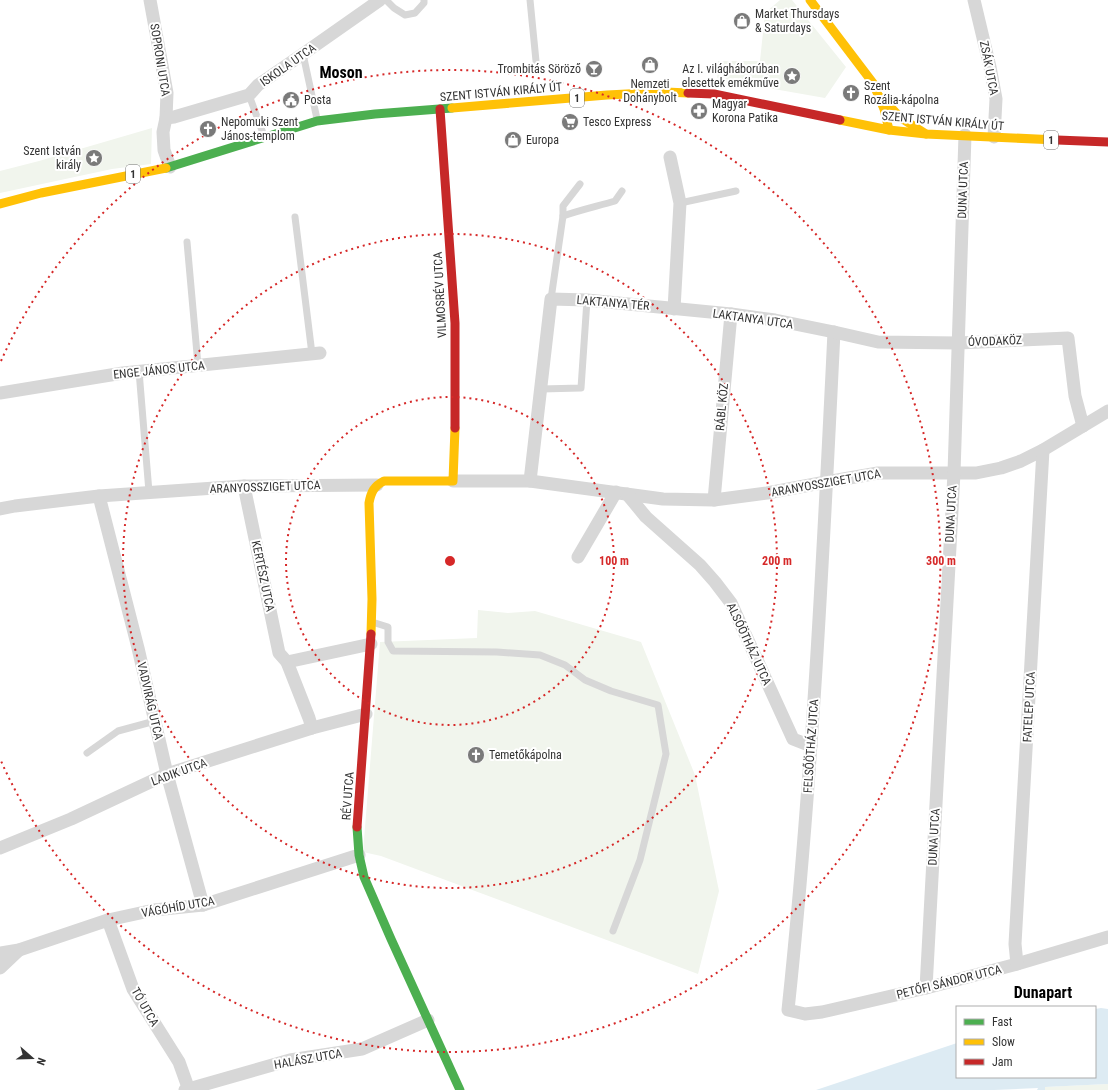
<svg xmlns="http://www.w3.org/2000/svg" width="1108" height="1090" font-family="'Roboto Condensed',sans-serif">
<style>
.green{fill:#f1f5ed}
.water{fill:#ddebf3}
.lines{fill:none;stroke-linecap:round;stroke-linejoin:round}
.lane{stroke:#d7d7d7;stroke-width:7}
.street{stroke:#d7d7d7;stroke-width:13}
.fast{stroke:#4caf50;stroke-width:9}
.slow{stroke:#ffc107;stroke-width:9}
.jam{stroke:#c62828;stroke-width:9}
.ring{fill:none;stroke:#d62828;stroke-width:2;stroke-dasharray:2 4}
.labels{text-anchor:middle;stroke-width:4;stroke-linejoin:round;paint-order:stroke}
.shield{fill:#fff;stroke:#707070;stroke-width:1}
.shield-label{font-size:11px;font-weight:bold;fill:#333}
.poi-label{font-size:12px;fill:#333;stroke:#fff;text-anchor:start}
.street-label{font-size:12px;fill:#333;stroke:#fff}
.district-label{font-size:16px;font-weight:bold;fill:#000;stroke:#fff}
.centre{fill:#d62828;stroke:#fff;stroke-width:2}
.ring-label{font-size:12px;text-anchor:middle;font-weight:bold;fill:#d62828;stroke:#fff;stroke-width:4;stroke-linejoin:round;paint-order:stroke}
</style>
<rect width="100%" height="100%" fill="#fff"/>
<g class="green">
<path d="M780,0h12l54,67 -21,31 -57,-10 -51,-7 1,-20h42l5,-48z"/>
<path d="M152,128l-1,36 -39,5 -112,24v-22l39,-10z"/>
<path d="M478,610l30,3 27,-2 106,31 54,133 24,116 -21,83 -317,-118 -18,-4 17,-210 97,-4z"/>
<path d="M1108,1084v6h-63l-1,-3z"/>
</g>
<path class="water" d="M1101,1008l7,1v75l-63,3v3h-8l1,-2 -44,2h-178l141,-47v34h138v-68z"/>
<g class="lines">
<g class="lane">
<path d="M386,0l8,8 11,7 10,-2 9,-10v-3"/>
<path d="M530,0l6,61"/>
<path d="M303,54l14,65"/>
<path d="M249,95l15,41"/>
<path d="M680,203l56,-12"/>
<path d="M563,216c17,-6 35,-10 52,-15l7,-10"/>
<path d="M295,217l17,137"/>
<path d="M187,242l11,123"/>
<path d="M551,299l12,-83v-10l17,-22"/>
<path d="M139,371l10,121"/>
<path d="M541,389l40,-1 6,-88"/>
<path d="M372,622l16,5v15l5,9 104,1 43,3 25,10 20,15 26,11 47,14 8,49 -26,106 -27,71"/>
<path d="M87,753l31,-22 37,-10"/>
</g>
<g class="street">
<path d="M150,0l17,93 -1,25 -3,14 1,18 6,17"/>
<path d="M974,0l16,67 6,32 -2,38"/>
<path d="M166,118l8,-1 75,-22 9,-10 45,-31 77,-54"/>
<path d="M670,157l10,46 -6,106"/>
<path d="M834,332c-11,226 -22,452 -46,678l17,4 17,-2 104,-24 91,-24 91,-27"/>
<path d="M0,393l123,-20 197,-20"/>
<path d="M453,481h77l133,18 51,1 53,-7 59,-11 52,-9h98l25,-5 20,-7 22,-11 65,-39"/>
<path d="M530,481l21,-182 36,1 144,14 44,6 59,12 44,10 80,1 110,-5 7,58 8,30"/>
<path d="M244,486l35,167 8,9 22,56 3,10"/>
<path d="M627,494l19,23 54,48 15,17 16,21 62,136 18,7"/>
<path d="M99,496l39,152 29,126 36,131"/>
<path d="M714,500l17,-186"/>
<path d="M0,509l15,-3 84,-10 145,-10 133,-1"/>
<path d="M578,557l38,-65"/>
<path d="M287,662l84,-18"/>
<path d="M0,848l71,-29 96,-45 145,-46 54,-14"/>
<path d="M108,920l25,69 46,73 10,28"/>
<path d="M0,953l19,-3 89,-30 46,-10 49,-5 156,-50"/>
<path d="M1017,964l-2,-20 28,-494"/>
<path d="M0,968l19,-18"/>
<path d="M926,988l28,-515 11,-338"/>
<path d="M185,1090l105,-30 72,-11 66,-29"/>
</g>
<g class="fast">
<path d="M166,168l151,-47 58,-7 77,-6"/>
<path d="M357,827l2,28 5,22 27,62 69,151"/>
</g>
<g class="slow">
<path d="M810,0l63,83 11,26 5,21"/>
<path d="M882,98l19,20 25,16"/>
<path d="M452,108l155,-13 59,-3 22,1"/>
<path d="M840,120l49,10 37,4 131,6"/>
<path d="M0,204l41,-11 125,-25"/>
<path d="M371,634l1,-35 -3,-96c2,-11 5,-17 15,-22h69l2,-53"/>
</g>
<g class="jam">
<path d="M688,93l26,1 126,26"/>
<path d="M440,109l15,214v105"/>
<path d="M1057,140l51,2"/>
<path d="M357,827l14,-193"/>
</g>
</g>
<g class="ring">
<circle cx="450" cy="561" r="164"/>
<circle cx="450" cy="561" r="327"/>
<path d="M1 361A491 491 0 1 1 1 761"/>
</g>
<defs>
<g id="shop-disc" transform="scale(0.9)"><circle r="9.5" fill="#7a7a7a" stroke="#fff"/><path d="M-5-2.5h2.3a2.7 3.5 0 0 1 5.4 0H5L5.5 6h-11ZM-1.5-2.5h3a1.5 2.3 0 0 0-3 0Z" fill="#fff"/></g>
<g id="bar-disc" transform="scale(0.9)"><circle r="9.5" fill="#7a7a7a" stroke="#fff"/><path d="M-6-5H6L.8 .8V4.5H3.5V6h-7V4.5H-.8V.8Z" fill="#fff"/></g>
<g id="sight-disc" transform="scale(0.9)"><circle r="9.5" fill="#7a7a7a" stroke="#fff"/><path d="M0-6L1.8-2.2L6-1.7L2.9 1.2L3.7 5.4L0 3.3L-3.7 5.4L-2.9 1.2L-6-1.7L-1.8-2.2Z" fill="#fff"/></g>
<g id="church-disc" transform="scale(0.9)"><circle r="9.5" fill="#7a7a7a" stroke="#fff"/><path d="M-1.2-6h2.4v3.5h3.3v2.4h-3.3V6h-2.4V-.1h-3.3v-2.4h3.3Z" fill="#fff"/></g>
<g id="civic-disc" transform="scale(0.9)"><circle r="9.5" fill="#7a7a7a" stroke="#fff"/><path d="M-.6-6.5H3V-4.5H.6V-3L4-1V1h2V6H-6V1h2V-1L-.6-3ZM-1.2 2.5V6h2.4V2.5Z" fill="#fff"/></g>
<g id="pharmacy-disc" transform="scale(0.9)"><circle r="9.5" fill="#7a7a7a" stroke="#fff"/><path d="M-2-6h4v4h4v4h-4v4h-4v-4h-4v-4h4Z" fill="#fff"/></g>
<g id="supermarket-disc" transform="scale(0.9)"><circle r="9.5" fill="#7a7a7a" stroke="#fff"/><path d="M-6-5.5h2.5l.6 2H6L4.5 2H-2.5L-4.4-4H-6ZM-1.5 3.2a1.3 1.3 0 1 0 .1 0ZM3 3.2a1.3 1.3 0 1 0 .1 0Z" fill="#fff"/></g>
</defs>
<g fill-rule="evenodd">
<use href="#shop-disc" x="742" y="21"/>
<use href="#shop-disc" x="650" y="65"/>
<use href="#bar-disc" x="594" y="69"/>
<use href="#sight-disc" x="792" y="76"/>
<use href="#church-disc" x="851" y="93"/>
<use href="#civic-disc" x="291" y="100"/>
<use href="#pharmacy-disc" x="699" y="111"/>
<use href="#supermarket-disc" x="570" y="122"/>
<use href="#church-disc" x="208" y="129"/>
<use href="#shop-disc" x="513" y="140"/>
<use href="#sight-disc" x="94" y="158"/>
<use href="#church-disc" x="476" y="755"/>
</g>
<g class="labels">
<g class="shield">
<rect x="570" y="89" width="14" height="18" rx="3"/>
<rect x="1044" y="131" width="14" height="18" rx="3"/>
<rect x="126" y="165" width="14" height="18" rx="3"/>
</g>
<g class="shield-label">
<text x="577" y="102">1</text>
<text x="1051" y="144">1</text>
<text x="133" y="178">1</text>
</g>
<g class="poi-label">
<text x="755" y="18">Market Thursdays<tspan x="755" dy="14">&amp; Saturdays</tspan></text>
<text x="581" y="73" text-anchor="end">Trombitás Söröző</text>
<text x="779" y="73" text-anchor="end">Az I. világháborúban<tspan x="779" dy="14">elesettek emékműve</tspan></text>
<text x="650" y="88" text-anchor="middle">Nemzeti<tspan x="650" dy="14">Dohánybolt</tspan></text>
<text x="864" y="90">Szent<tspan x="864" dy="14">Rozália-kápolna</tspan></text>
<text x="304" y="104">Posta</text>
<text x="712" y="108">Magyar<tspan x="712" dy="14">Korona Patika</tspan></text>
<text x="221" y="126">Nepomuki Szent<tspan x="221" dy="14">János-templom</tspan></text>
<text x="583" y="126">Tesco Express</text>
<text x="526" y="144">Europa</text>
<text x="81" y="155" text-anchor="end">Szent István<tspan x="81" dy="14">király</tspan></text>
<text x="489" y="759">Temetőkápolna</text>
</g>
<g class="street-label">
<text transform="translate(160 60) rotate(81)" y="4">SOPRONI UTCA</text>
<text transform="translate(288 65) rotate(-35)" y="4">ISKOLA UTCA</text>
<text transform="translate(989 68) rotate(79)" y="4">ZSÁK UTCA</text>
<text transform="translate(501 92) rotate(-5)" y="4">SZENT ISTVÁN KIRÁLY ÚT</text>
<text transform="translate(943 121) rotate(5)" y="4">SZENT ISTVÁN KIRÁLY ÚT</text>
<text transform="translate(963 190) rotate(-88)" y="4">DUNA UTCA</text>
<text transform="translate(440 295) rotate(-93)" y="4">VILMOSRÉV UTCA</text>
<text transform="translate(613 303) rotate(5)" y="4">LAKTANYA TÉR</text>
<text transform="translate(753 319) rotate(8)" y="4">LAKTANYA UTCA</text>
<text transform="translate(995 341) rotate(-2)" y="4">ÓVODAKÖZ</text>
<text transform="translate(159 370) rotate(-6)" y="4">ENGE JÁNOS UTCA</text>
<text transform="translate(722 407) rotate(-85)" y="4">RÁBL KÖZ</text>
<text transform="translate(826 483) rotate(-10)" y="4">ARANYOSSZIGET UTCA</text>
<text transform="translate(265 487) rotate(-2)" y="4">ARANYOSSZIGET UTCA</text>
<text transform="translate(951 514) rotate(-87)" y="4">DUNA UTCA</text>
<text transform="translate(263 576) rotate(78)" y="4">KERTÉSZ UTCA</text>
<text transform="translate(749 644) rotate(65)" y="4">ALSÓÖTHÁZ UTCA</text>
<text transform="translate(150 701) rotate(77)" y="4">VADVIRÁG UTCA</text>
<text transform="translate(1029 707) rotate(-87)" y="4">FATELEP UTCA</text>
<text transform="translate(811 746) rotate(-86)" y="4">FELSŐÖTHÁZ UTCA</text>
<text transform="translate(179 772) rotate(-20)" y="4">LADIK UTCA</text>
<text transform="translate(348 796) rotate(-86)" y="4">RÉV UTCA</text>
<text transform="translate(934 837) rotate(-87)" y="4">DUNA UTCA</text>
<text transform="translate(178 907) rotate(-10)" y="4">VÁGÓHÍD UTCA</text>
<text transform="translate(949 982) rotate(-14)" y="4">PETŐFI SÁNDOR UTCA</text>
<text transform="translate(145 1007) rotate(60)" y="4">TÓ UTCA</text>
<text transform="translate(308 1059) rotate(-10)" y="4">HALÁSZ UTCA</text>
</g>
<g class="district-label">
<text x="341" y="78">Moson</text>
<text x="1043" y="998">Dunapart</text>
</g>
</g>
<circle cx="450" cy="561" r="6" class="centre"/>
<g class="ring-label">
<text x="614" y="565">100 m</text>
<text x="777" y="565">200 m</text>
<text x="941" y="565">300 m</text>
</g>
<rect x="956" y="1006" width="140" height="72" fill="#ffffff" stroke="#adadad"/>
<rect x="964" y="1019" width="20" height="6" fill="#4caf50" stroke="#adadad"/>
<text x="992" y="1026" font-size="12" fill="#333333">Fast</text>
<rect x="964" y="1039" width="20" height="6" fill="#ffc107" stroke="#adadad"/>
<text x="992" y="1046" font-size="12" fill="#333333">Slow</text>
<rect x="964" y="1059" width="20" height="6" fill="#c62828" stroke="#adadad"/>
<text x="992" y="1066" font-size="12" fill="#333333">Jam</text>
<g transform="translate(32 1058) rotate(110)" stroke="#ffffff" stroke-width="3" paint-order="stroke">
<path d="M0-3L7 15L0 10L-7 15Z" fill="#333333"/>
<text y="-6" font-size="11" font-weight="bold" text-anchor="middle" fill="#333333">N</text>
</g>
</svg>
